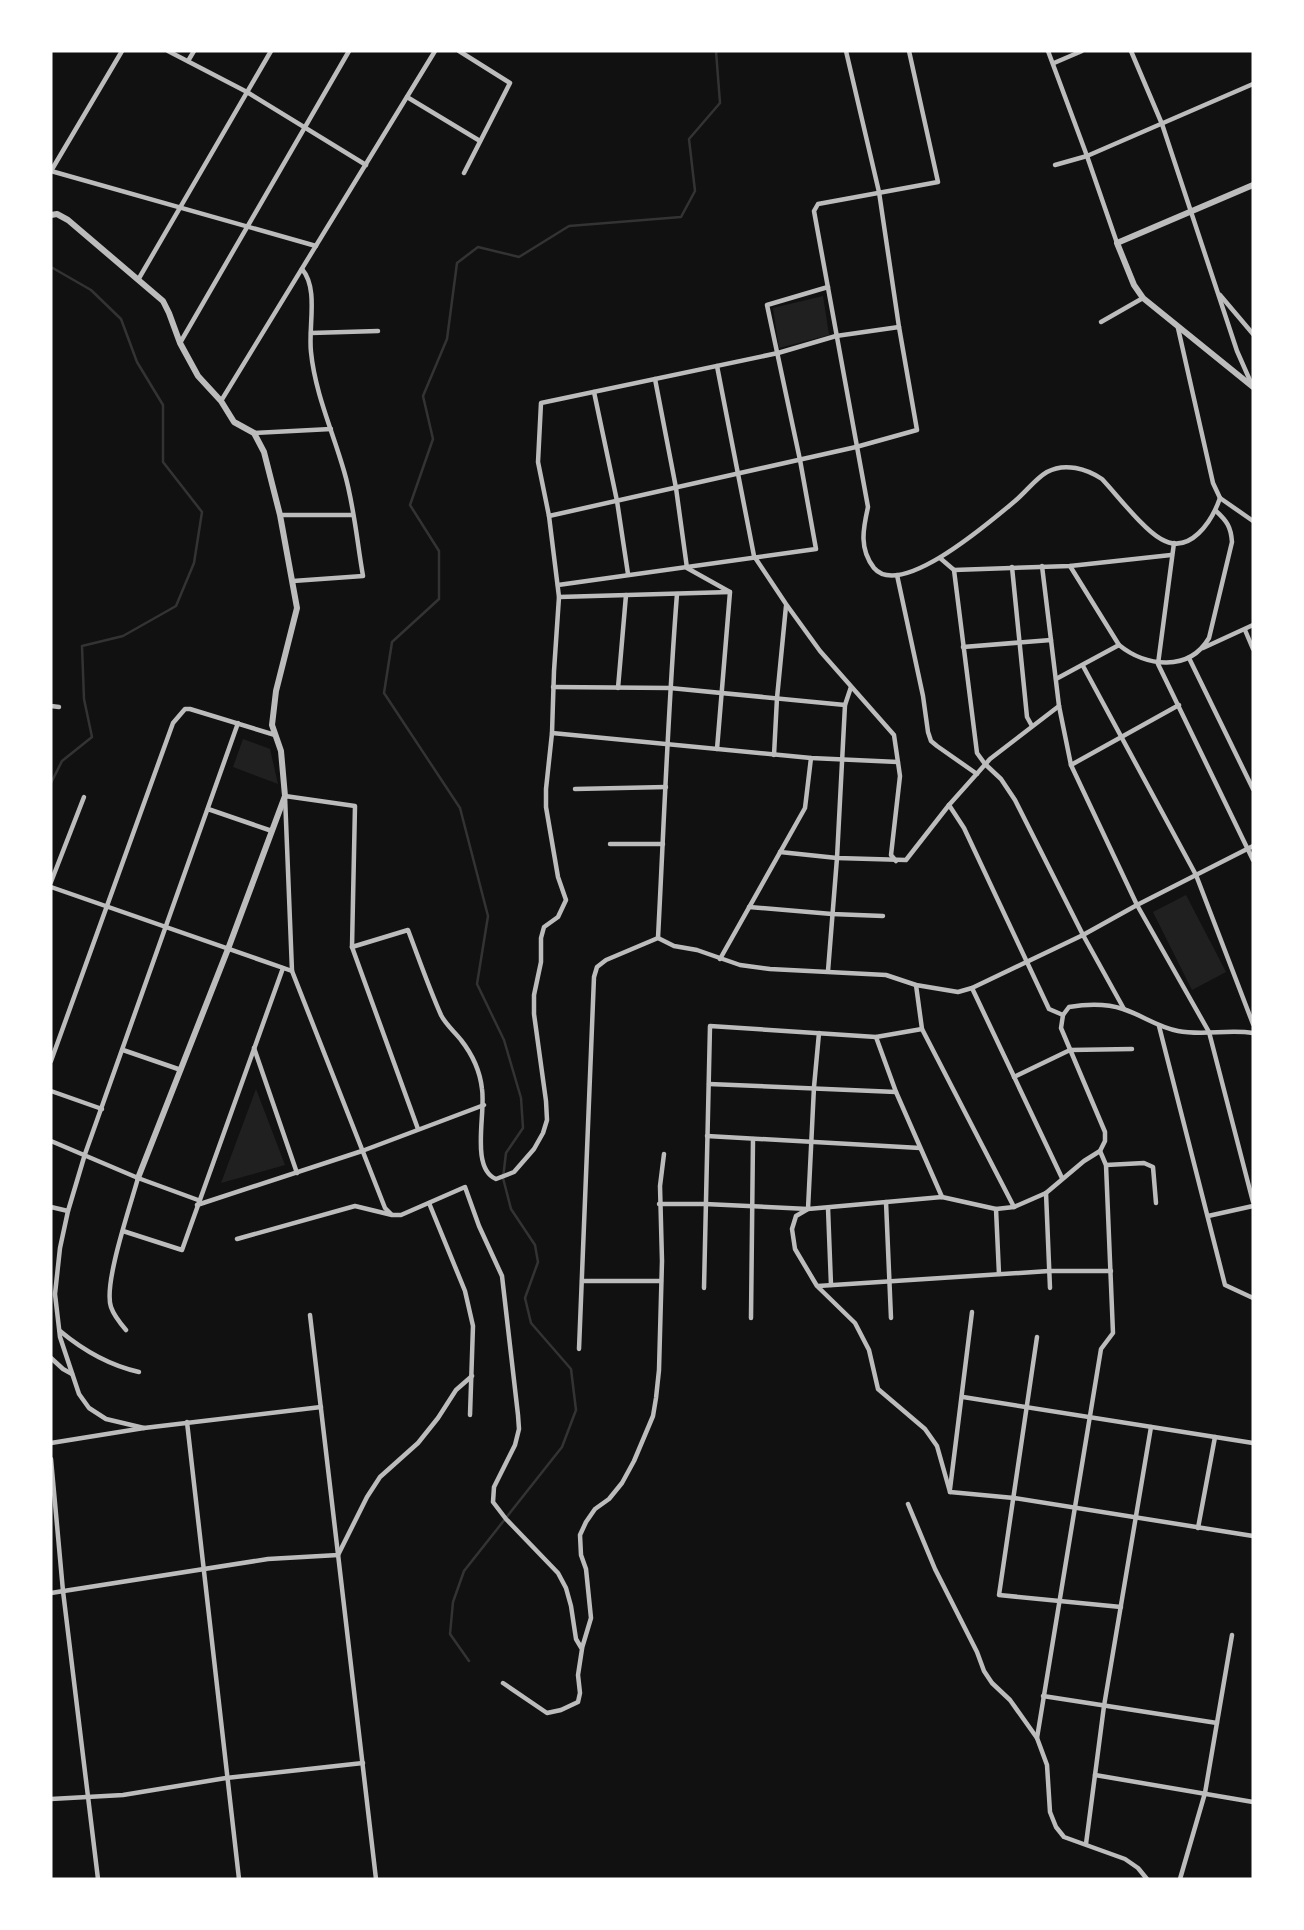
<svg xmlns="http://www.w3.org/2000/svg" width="1304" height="1930" font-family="Raleway,sans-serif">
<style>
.green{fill:#202020}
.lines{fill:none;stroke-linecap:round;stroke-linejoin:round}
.stream{stroke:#333;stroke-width:2.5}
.minor{stroke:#bcbcbc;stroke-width:4.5}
.tertiary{stroke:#bcbcbc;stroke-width:6}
</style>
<rect width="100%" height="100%" fill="#111"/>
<g class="green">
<path d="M823,296l6,39 -50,13 -6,-40z"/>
<path d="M243,739l27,10 8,35 -45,-17z"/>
<path d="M1186,895l40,77 -34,18 -39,-78z"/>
<path d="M256,1089l29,76 -64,18z"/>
</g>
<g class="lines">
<g class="stream">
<path d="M51,267l40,23 30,29 16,43 26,43v57l39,50 -8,51 -18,43 -53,30 -41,10 2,53 8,38 -30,24 -11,22"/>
<path d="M469,1661l-19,-27 3,-32 11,-31 98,-124 14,-37 -5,-41 -40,-46 -6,-25 13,-36 -3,-17 -24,-36 -8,-31 3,-25 17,-25 -2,-30 -17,-58 -27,-56 11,-68 -28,-108 -76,-115 8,-51 47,-43v-48l-29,-46 23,-66 -10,-43 24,-57 10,-76 21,-16 41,10 50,-31 112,-9 14,-26 -6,-52 31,-36 -4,-52"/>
</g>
<g class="minor">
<path d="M168,51l79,41 119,73"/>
<path d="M459,51l51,32 -46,90"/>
<path d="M909,51l29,131 -120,22 -4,7 54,296c-5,22 -9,42 6,61 27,32 118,-48 141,-67 11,-9 20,-22 32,-29 18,-10 40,-3 55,7 15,16 42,51 59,60 29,17 51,-18 59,-41"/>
<path d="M1048,51l39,105 30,87"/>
<path d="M1131,51l31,73 75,227 15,34"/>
<path d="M188,61l6,-10"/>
<path d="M1054,63l28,-12"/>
<path d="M407,97l73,44"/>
<path d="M1055,165l32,-9 166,-72"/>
<path d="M51,171l265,75"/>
<path d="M51,171l71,-120"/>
<path d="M138,280l133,-229"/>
<path d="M1220,295l33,39"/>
<path d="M1101,322l42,-24"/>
<path d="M1178,328l35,155 7,15 33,23"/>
<path d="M311,333l67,-2"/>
<path d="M180,343l169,-292"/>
<path d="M717,366l37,190 32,48 34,47 74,84 6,41 -9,79 5,6"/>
<path d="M655,379l21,109 11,80 43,24 -13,157"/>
<path d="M594,392l23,109 11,73"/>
<path d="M221,401l214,-350"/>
<path d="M254,433l77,-4"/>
<path d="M280,515h72"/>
<path d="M549,516l307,-69 61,-17 -18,-103 -20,-135 -33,-141"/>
<path d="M1174,543l-16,121 95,196"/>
<path d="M940,558l14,12 23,183 8,11 16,15 14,21 68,135 41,74"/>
<path d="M1042,566l17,140 12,59 66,140 72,127 44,170"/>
<path d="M1070,566l49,79c27,22 70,27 90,-7l23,-96c-1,-15 -5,-21 -16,-31"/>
<path d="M1012,567l15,150 5,9"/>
<path d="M954,570l116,-4 101,-11"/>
<path d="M897,575l26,121 5,36 3,9 6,5 40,28"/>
<path d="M293,581l70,-5c-6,-34 -9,-72 -19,-105 -11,-39 -29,-78 -33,-119 -3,-25 8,-63 -9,-83"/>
<path d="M558,585l258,-36 -16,-89 -33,-155 61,-18"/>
<path d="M559,597l171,-5"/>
<path d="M1245,630l8,19"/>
<path d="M963,647l88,-7"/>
<path d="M1203,648l50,-23"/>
<path d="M1189,658l64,131"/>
<path d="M1083,666l113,209 57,149"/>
<path d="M1056,679l63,-34"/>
<path d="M553,687l117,1 175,17"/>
<path d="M618,688l8,-93"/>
<path d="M51,706l8,1"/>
<path d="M552,733l259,25 87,4"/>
<path d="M774,755l3,-57 9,-92"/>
<path d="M1071,765l108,-60"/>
<path d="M575,789l91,-2"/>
<path d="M949,805l15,23 85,181 14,6"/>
<path d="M208,809l64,22"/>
<path d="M610,844h53"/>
<path d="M780,852l57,6 69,2 43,-55 41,-46 69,-53"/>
<path d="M51,882l33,-85"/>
<path d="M51,887l241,84"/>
<path d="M749,907l83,7 51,2"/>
<path d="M658,938c6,-115 10,-230 19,-344"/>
<path d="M352,947l56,-17c11,29 21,58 33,85 5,10 14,17 20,25 11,14 19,31 21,49 4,24 -12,79 14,90l18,-7 20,-23 9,-16 4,-13 -1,-19 -12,-87v-19l7,-33v-24l3,-11 14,-10 8,-17 -8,-23 -12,-70v-18l6,-56 2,-62 5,-74 -10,-81 -11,-54 3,-59 237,-50 58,-17 63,-9"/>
<path d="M720,959l85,-151 6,-50"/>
<path d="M828,971l9,-113 8,-153 6,-18"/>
<path d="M916,985l6,44 92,178"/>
<path d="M972,988l90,190"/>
<path d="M1159,1026l66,259 28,13"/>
<path d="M876,1037l20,55 46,105"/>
<path d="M254,1048l43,125"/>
<path d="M123,1050l58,20"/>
<path d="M51,1061l122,-338 12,-14h5l85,26"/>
<path d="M1014,1077l56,-27 62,-1"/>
<path d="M709,1084l187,8"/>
<path d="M51,1091l51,18"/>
<path d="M707,1136l213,12"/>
<path d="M51,1141l87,37 60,22"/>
<path d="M1106,1165l38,-2 9,4 3,36"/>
<path d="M1046,1193l4,95"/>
<path d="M886,1202l5,116"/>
<path d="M429,1203l36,88 8,35 -3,89"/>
<path d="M659,1204h46l103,5 6,-122 5,-54"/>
<path d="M197,1205l165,-54 122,-46"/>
<path d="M51,1207l17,4"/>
<path d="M828,1208l3,77"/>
<path d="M996,1209l3,65"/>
<path d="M391,1214l-6,-6 -93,-237 -7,-175 70,10 -3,141 66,182"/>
<path d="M1208,1216l45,-10"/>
<path d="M123,1231l59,19 101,-282"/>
<path d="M237,1239l118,-33 37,9h9l64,-28 14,39 23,50 16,139 1,14 -4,16 -21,42 -1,15 13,17 52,54 8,15 5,18 5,33 6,10 -4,26 2,18 -2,9 -17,8 -14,3 -44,-30"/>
<path d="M582,1281h79"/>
<path d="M818,1286l231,-15h62"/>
<path d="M704,1288l6,-262 166,11 46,-8"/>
<path d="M310,1315l66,564"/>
<path d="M751,1318l2,-179"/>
<path d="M126,1330c-6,-7 -12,-14 -15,-23 -8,-23 20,-103 27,-129"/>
<path d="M60,1331c24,20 48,34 79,41"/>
<path d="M1037,1337l-38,258 122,12"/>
<path d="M579,1349l15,-372 3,-10 9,-7 52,-22 16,8 23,4 43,15 30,4 116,6 30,10 42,7 14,-4 111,-53 54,-30 116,-59"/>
<path d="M51,1358l12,11 9,5"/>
<path d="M963,1397l290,46"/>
<path d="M187,1422l52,457"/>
<path d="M144,1428l-38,-9 -17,-11 -10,-14 -19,-57 -5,-43 5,-46 8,-37 17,-57 153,-431"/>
<path d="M51,1443l93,-15 177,-21"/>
<path d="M51,1459l12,132 35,288"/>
<path d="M950,1489l22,-177"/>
<path d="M950,1492l-13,-46 -12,-17 -47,-40 -9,-39 -14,-27 -38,-37 -22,-37 -3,-20 4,-13 12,-7 134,-12 54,12 18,-2 32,-14 38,-32 16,-10 5,-10v-9l-44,-104 2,-13 6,-8c18,-3 36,-4 54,2 19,6 34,18 55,22 25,5 50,-2 75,2"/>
<path d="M950,1492l64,6 239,38"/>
<path d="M908,1504l27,65 42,83 7,19 8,12 18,17 27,38 10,27 3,47 6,15 8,10 61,22 13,9 9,11"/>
<path d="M1198,1528l17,-91"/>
<path d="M51,1593l217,-34 70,-4 29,-58 13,-20 38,-34 20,-25 18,-28 16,-14"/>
<path d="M582,1648l9,-30 -5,-49 -5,-14 -1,-20 6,-13 9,-13 14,-10 13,-16 12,-22 19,-45 3,-18 3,-28 3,-109 -2,-75 4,-32"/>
<path d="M1043,1696l174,27"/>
<path d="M1037,1738l64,-389 12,-16 -7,-168 -6,-14"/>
<path d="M1095,1775l158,27"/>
<path d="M51,1799l72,-4 103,-17 137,-15"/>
<path d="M1086,1844l18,-138 47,-279"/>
<path d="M1180,1879l25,-86 27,-158"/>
</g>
<g class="tertiary">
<path d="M1253,185l-136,58 17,42 9,13 110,89"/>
<path d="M51,215l6,-1 11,6 95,81 6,12 11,30 18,33 23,25 13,21 20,11 10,19 16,63 17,93 -21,83 -4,34 9,26 4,45 -57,153 -90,229"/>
</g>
</g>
<rect width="1304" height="1930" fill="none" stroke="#ffffff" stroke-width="105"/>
</svg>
